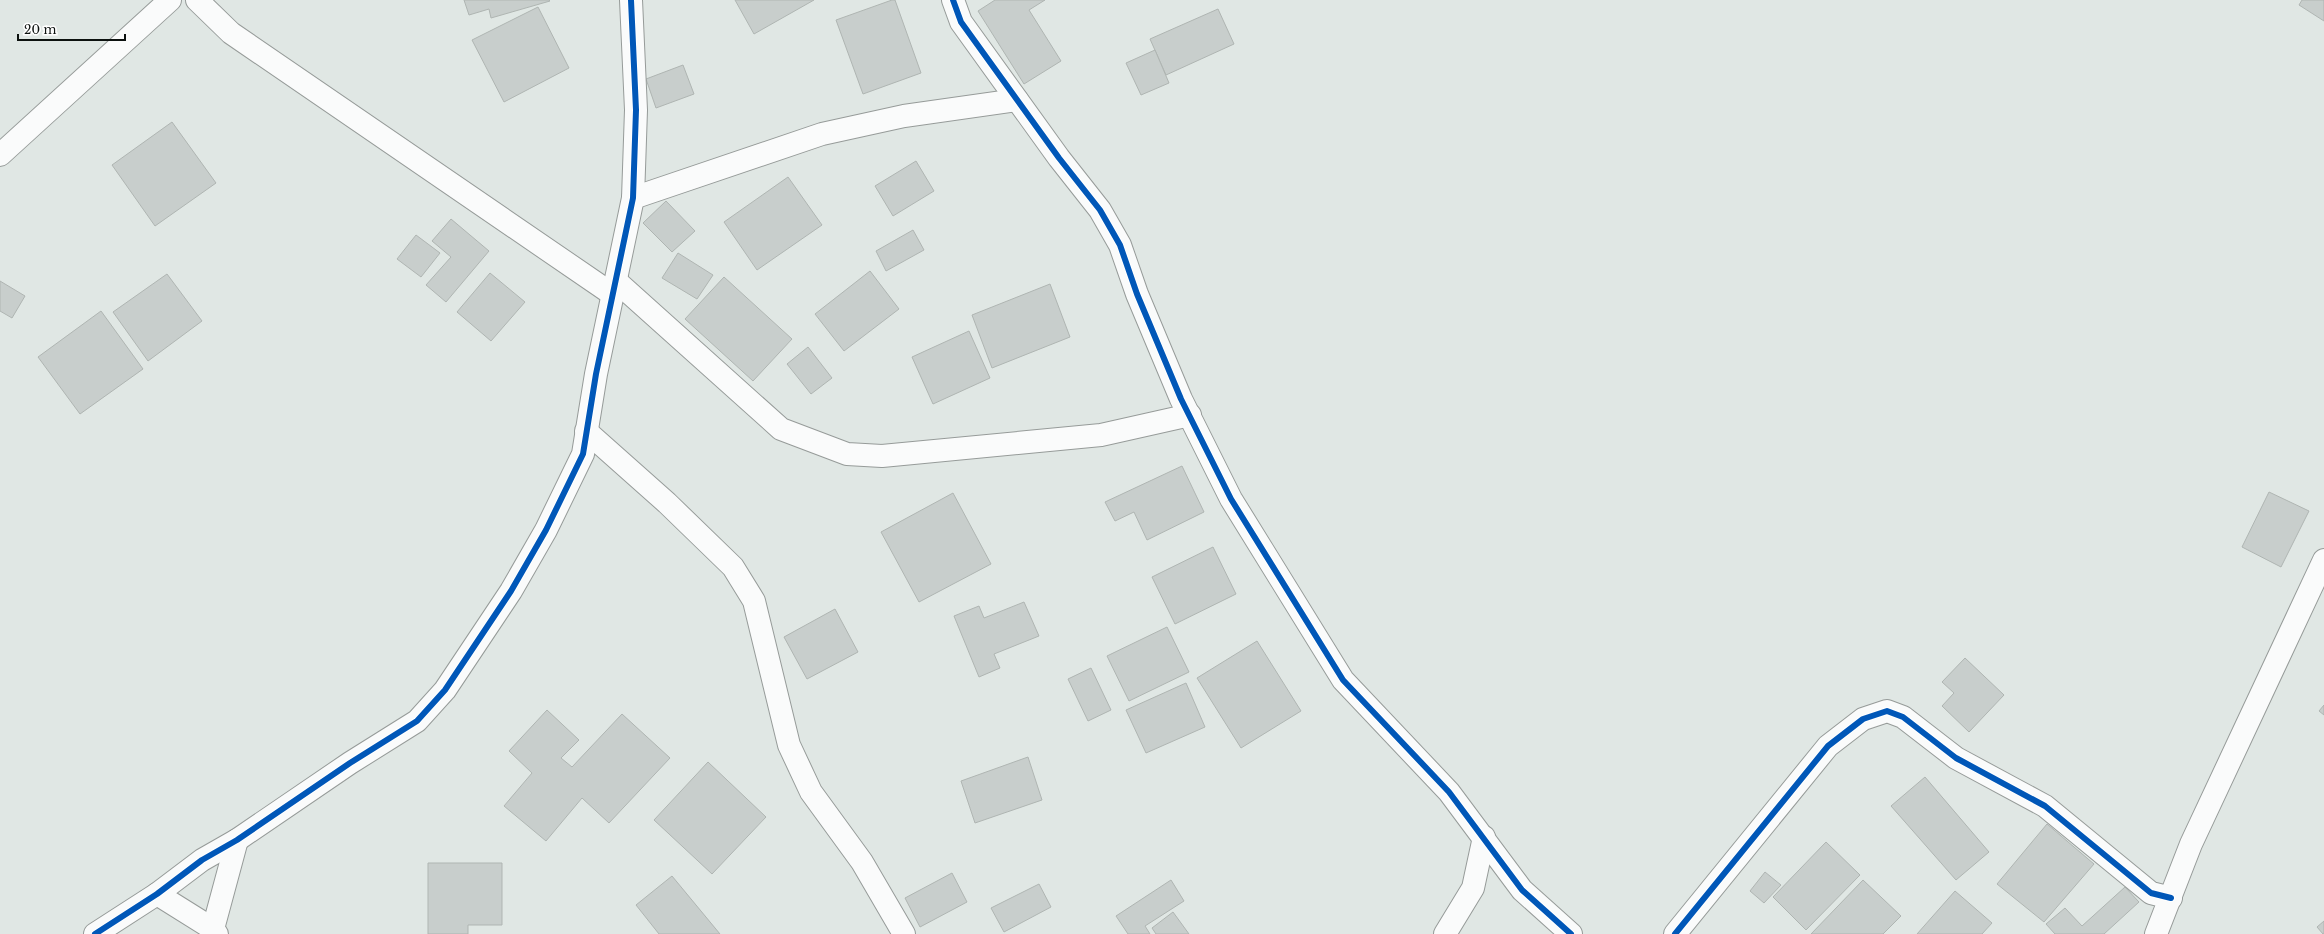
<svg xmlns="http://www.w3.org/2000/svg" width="2324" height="934" font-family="'Libre Baskerville',serif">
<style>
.building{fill:#c8cecc;stroke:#afb5b2}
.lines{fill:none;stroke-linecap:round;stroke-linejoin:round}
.minor-casing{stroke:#969b99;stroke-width:24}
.minor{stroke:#fafbfb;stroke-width:22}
.cycleway-casing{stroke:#fff;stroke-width:8}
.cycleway{stroke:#0057b8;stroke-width:6}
</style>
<rect width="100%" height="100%" fill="#e0e7e4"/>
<g class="building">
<path d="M464,0h85l1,1 -59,17 -2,-9 -20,6z"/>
<path d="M735,0h79l-60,34z"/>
<path d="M892,0h3l26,73 -58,21 -27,-74z"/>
<path d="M995,0h50l-16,10 32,51 -37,23 -46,-73z"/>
<path d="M2302,0h22v21l-25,-16z"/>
<path d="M538,7l31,61 -65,34 -32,-62z"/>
<path d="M1218,9l16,35 -68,31 -16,-36z"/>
<path d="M1155,50l14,33 -28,12 -15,-32z"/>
<path d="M683,65l11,29 -38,14 -10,-29z"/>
<path d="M172,122l44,61 -61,43 -43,-61z"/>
<path d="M916,161l18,30 -41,25 -18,-30z"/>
<path d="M788,177l34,48 -65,45 -33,-48z"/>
<path d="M666,201l29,30 -23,21 -29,-29z"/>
<path d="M451,219l38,32 -43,51 -20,-17 25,-28 -19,-16z"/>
<path d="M913,230l11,20 -38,21 -10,-20z"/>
<path d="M416,235l24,18 -19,24 -24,-18z"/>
<path d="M678,253l35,22 -16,24 -35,-21z"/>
<path d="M870,271l29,38 -55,42 -29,-37z"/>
<path d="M490,273l35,29 -34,39 -34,-29z"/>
<path d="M167,274l35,47 -54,40 -35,-49z"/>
<path d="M724,277l68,62 -39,42 -68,-62z"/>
<path d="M0,281l25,15 -13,22 -12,-7z"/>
<path d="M1050,284l20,53 -78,31 -20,-53z"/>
<path d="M101,311l42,58 -63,45 -42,-57z"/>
<path d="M969,331l21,47 -57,26 -21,-47z"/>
<path d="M808,347l24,31 -21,16 -24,-30z"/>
<path d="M1182,466l22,46 -57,28 -13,-28 -19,9 -10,-19z"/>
<path d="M2269,492l40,19 -28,56 -39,-20z"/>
<path d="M953,493l38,71 -72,38 -38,-70z"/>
<path d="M1213,547l23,47 -61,30 -23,-47z"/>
<path d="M1024,602l15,34 -45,18 6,14 -21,9 -25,-61 25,-10 5,12z"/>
<path d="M835,609l23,43 -51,27 -23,-42z"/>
<path d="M1167,627l22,45 -60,29 -22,-45z"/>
<path d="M1257,641l44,70 -60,37 -44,-70z"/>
<path d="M1965,658l39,37 -35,37 -27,-26 12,-13 -12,-11z"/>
<path d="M1091,668l20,42 -23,11 -20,-42z"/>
<path d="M1186,683l19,44 -59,26 -20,-43z"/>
<path d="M2324,705v10l-5,-4z"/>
<path d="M547,710l32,30 -18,18 11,9 50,-53 48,44 -61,65 -27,-25 -36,43 -42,-35 28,-33 -23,-22z"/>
<path d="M1028,757l14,43 -67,23 -14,-42z"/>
<path d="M708,762l58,55 -54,57 -58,-54z"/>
<path d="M1925,777l64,75 -33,28 -65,-74z"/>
<path d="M2047,824l47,40 -50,58 -47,-38z"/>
<path d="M1826,842l34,33 -54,55 -33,-33z"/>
<path d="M428,863h74v62h-34v9h-40z"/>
<path d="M1765,872l16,13 -17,18 -14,-12z"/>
<path d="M952,873l15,29 -47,25 -15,-29z"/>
<path d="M672,876l48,58h-61l-23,-29z"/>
<path d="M1171,880l13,21 -39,25 5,8h-22l-12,-18z"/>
<path d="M1863,880l38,36 -18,18h-72z"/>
<path d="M1039,884l12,23 -47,25 -13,-24z"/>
<path d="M2125,887l14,15 -35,32h-49l-9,-10 19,-16 17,18z"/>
<path d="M1955,891l37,32 -10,11h-65z"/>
<path d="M1173,912l16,22h-33l-4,-6z"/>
<path d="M2324,921v13h-1l-6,-7z"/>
</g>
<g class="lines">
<g class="minor-casing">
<g id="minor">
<path d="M197,0l34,33 381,261"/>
<path d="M953,0l8,22 98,136 41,52 20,35 17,49 44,105 50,100 112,181 106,112 73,98 49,44"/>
<path d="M0,155l170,-155"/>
<path d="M633,198l189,-64 82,-18 113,-16"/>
<path d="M616,281l165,148 66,25 35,2 219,-21 89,-20"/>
<path d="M586,431l81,72 66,64 21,34 35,144 22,47 51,70 42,72"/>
<path d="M157,894l56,35 4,5"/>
<path d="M213,929l24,-89"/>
<path d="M95,934l62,-40 45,-34 35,-20 113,-77 67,-42 28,-31 66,-99 35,-61 37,-76 13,-80 37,-176 3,-88 -5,-110"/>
<path d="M1445,934l28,-46 11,-51"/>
<path d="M1675,934l153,-188 35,-27 24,-8 16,6 53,41 89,48 106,87 20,5"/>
<path d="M2156,934l35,-90 133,-284"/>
</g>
</g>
<use href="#minor" class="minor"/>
<g class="cycleway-casing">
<g id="cycleway">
<path d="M953,0l8,22 98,136 41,52 20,35 17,49 44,105 50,100 112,181 106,112 73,98 49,44"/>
<path d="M95,934l62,-40 45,-34 35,-20 113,-77 67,-42 28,-31 66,-99 35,-61 37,-76 13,-80 37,-176 3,-88 -5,-110"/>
<path d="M1675,934l153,-188 35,-27 24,-8 16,6 53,41 89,48 106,87 20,5"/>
</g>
</g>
<use href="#cycleway" class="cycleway"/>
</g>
<path d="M18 34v6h107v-6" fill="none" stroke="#0c110f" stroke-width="2"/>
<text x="24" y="34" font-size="12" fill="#0c110f" stroke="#ffffff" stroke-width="3" paint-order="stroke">20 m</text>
</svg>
